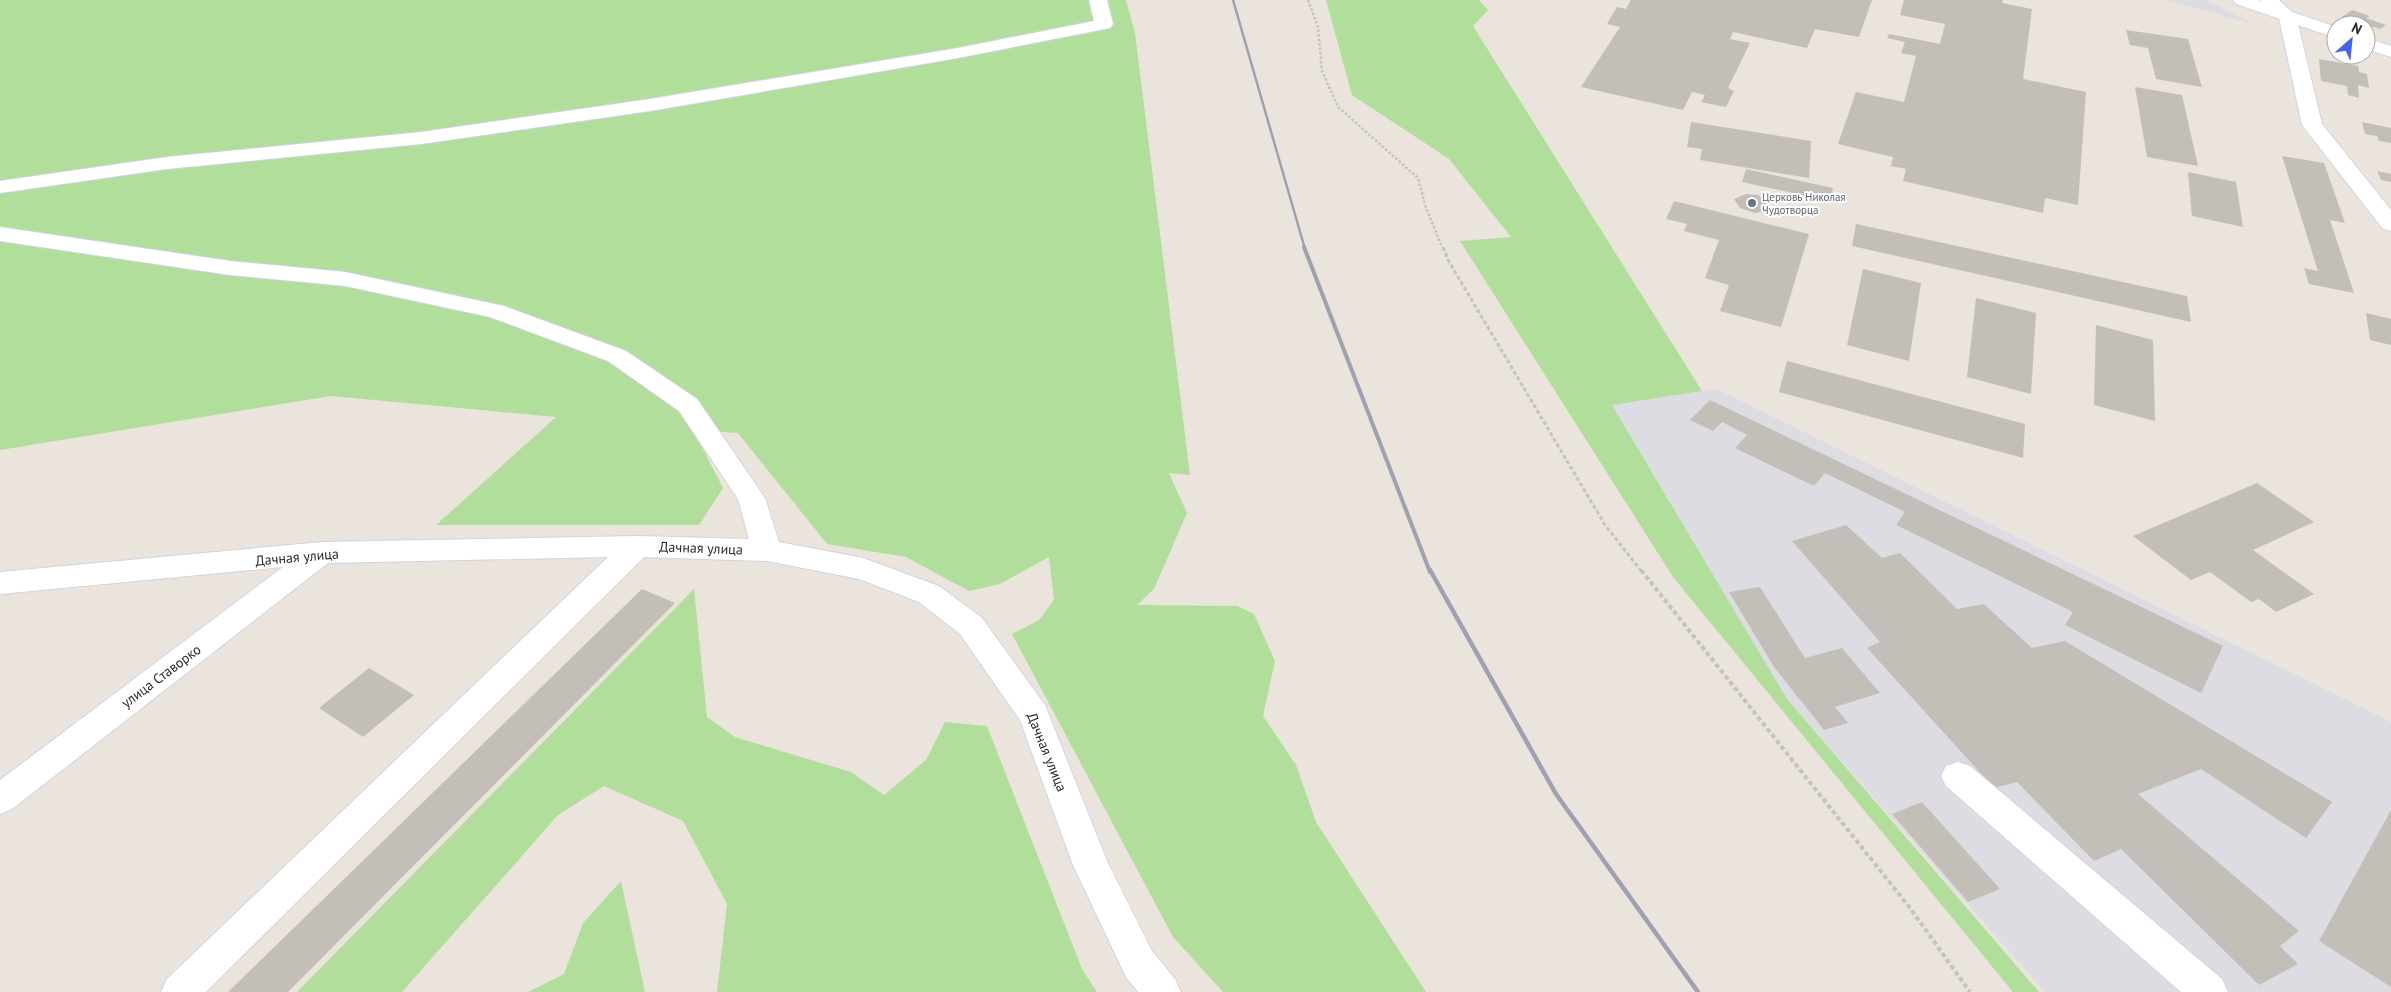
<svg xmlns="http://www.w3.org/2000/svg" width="2391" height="992" font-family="'PT Sans',sans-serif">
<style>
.industrial{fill:#dedce3}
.green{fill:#b1de9b}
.building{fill:#c3beb7}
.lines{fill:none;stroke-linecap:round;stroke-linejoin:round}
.street-casing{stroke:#d1d4e1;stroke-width:2}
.secondary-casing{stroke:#d1d4e1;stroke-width:2}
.path-far2{stroke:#c3c3c3;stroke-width:2.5;stroke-dasharray:2.5 2;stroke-linecap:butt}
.path-far1{stroke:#c3c3c3;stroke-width:3;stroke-dasharray:4 2.5;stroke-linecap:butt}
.path{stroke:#c3c3c3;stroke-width:4;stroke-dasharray:4.5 3;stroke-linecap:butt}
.street{fill:#fff;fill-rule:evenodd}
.secondary{fill:#fff;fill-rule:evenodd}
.rail-far2{stroke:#9fa1b2;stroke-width:2.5}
.rail-far1{stroke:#9fa1b2;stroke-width:4}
.rail{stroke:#9fa1b2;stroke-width:4.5}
.worship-dot{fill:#6b7280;stroke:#fff;stroke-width:2}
.labels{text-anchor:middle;stroke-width:4;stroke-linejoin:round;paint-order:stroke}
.far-worship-label{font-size:11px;fill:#5b616d;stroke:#fff;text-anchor:start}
.street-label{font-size:14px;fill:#292929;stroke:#fff}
</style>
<rect width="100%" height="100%" fill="#eae4dc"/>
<g class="industrial">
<path d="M2165,0h42l46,24z"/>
<path d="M1717,389l674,333v270h-346l-258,-293 -175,-295z"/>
</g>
<g class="green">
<path d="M0,0h1126l9,33 55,442 -21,-2 18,40 -33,76 -17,16 100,1 17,8 21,47 -12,55 33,49 20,57 110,170h-203l-50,-55 -161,-303 27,-14 15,-20 -5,-43 -49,27 -31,7 -63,-34 -79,-13 -89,-111 -45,-3 30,58 -24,37h-263l120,-108 -225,-21 -331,54z"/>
<path d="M1326,0h153l9,10 -15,16 229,365 -90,14 175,294 252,293h-26l-340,-415 -213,-336 51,-4 -62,-78 -97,-64z"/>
<path d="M694,589l13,128 28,20 116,35 33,23 42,-35 19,-38 42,4 95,243 15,23h-380l10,-88 -44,-83 -79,-35 -46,29 -156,177h-105z"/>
<path d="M621,881l24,111h-117l36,-18 19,-51z"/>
</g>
<g class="building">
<path d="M1631,0h241l-13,37 -44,-8 -8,19 -74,-16 -3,7 20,4 -22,45 6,3 -8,16 -25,-5 4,-7 -13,-3 -9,18 -102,-23 39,-60 -13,-3 10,-17 9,2z"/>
<path d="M1904,0h99l-1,3 30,6 -9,70 63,13 -8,113 -33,-7 -2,15 -140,-32 3,-12 -15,-3 2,-9 -55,-13 18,-52 48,10 12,-46 -15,-3 4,-11 -18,-4 2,-4 51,10 5,-20 -45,-9z"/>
<path d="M2352,10l18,6 -4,2 20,7 -6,4 -38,-12z"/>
<path d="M2126,30l62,9 14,48 -46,-8 -8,-31 -18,-3z"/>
<path d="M2319,59l39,7 1,6 8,2 2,14 -11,-3 1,13 -11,-3 -1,-9 -26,-5z"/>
<path d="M2135,87l47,8 16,71 -51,-9z"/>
<path d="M1691,122l120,19 -2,37 -109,-18 2,-11 -15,-2z"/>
<path d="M2362,122l29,6v15l-12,-2 -2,-5 -12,-2z"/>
<path d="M2282,156l42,7 21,60 -15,-3 24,73 -45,-9 -5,-16 14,3z"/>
<path d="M1746,169l87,19 -3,13 -88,-19z"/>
<path d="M2377,171l14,3v8l-10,-2z"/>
<path d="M2188,172l48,10 7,45 -51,-11z"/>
<path d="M1746,194l12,1 9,5 3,4 -1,6 -14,3 -15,-5 -6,-9z"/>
<path d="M1674,201l135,33 -28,93 -61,-16 9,-26 -24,-7 14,-38 -35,-9 3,-7 -21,-5z"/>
<path d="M1856,224l331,72 4,26 -339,-76z"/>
<path d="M1863,269l58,14 -12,78 -62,-16z"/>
<path d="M1976,298l60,15 -5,81 -64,-17z"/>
<path d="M2366,313l25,6v26l-21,-5z"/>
<path d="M2096,325l57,15 2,81 -61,-16z"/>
<path d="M1787,361l238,63 -2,34 -244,-66z"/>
<path d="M1710,400l513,246 -22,47 -136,-68 8,-13 -177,-87 9,-13 -80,-39 -11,13 -79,-38 12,-13 -25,-13 -9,9 -23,-11z"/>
<path d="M2257,483l57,39 -61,28 61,44 -38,18 -17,-13 -8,3 -41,-30 -19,8 -58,-44z"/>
<path d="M1846,525l36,33 18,-5 57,56 27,-5 48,44 33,-7 267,161 -26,36 -105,-69 -63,25 161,137 -19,15 18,18 -39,21 -138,-136 -27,12 -77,-79 -23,6 -127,-140 13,-6 -88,-101z"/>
<path d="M1760,587l45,71 37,-10 38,45 -45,14 13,16 -24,7 -50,-63 -45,-75z"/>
<path d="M642,589l33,14 -387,389h-60z"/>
<path d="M369,668l45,27 -51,42 -44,-29z"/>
<path d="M1922,802l78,87 -32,13 -76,-88z"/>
<path d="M2391,810v177l-72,-46z"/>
</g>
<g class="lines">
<g class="street-casing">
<g id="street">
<path d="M1089,0h18l6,24 -3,4 -152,30 -308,53 -229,33 -254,25 -167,24v-12l167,-24 254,-25 229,-33 308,-51 136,-27z"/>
<path d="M2260,0h19l17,16 26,108 69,86v21l-8,-2 -81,-104 -23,-107z"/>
<path d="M0,227l230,34 115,11 159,34 122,45 71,48 68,99 14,44 84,16 76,28 43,32 63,87 62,156 45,90 23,28 6,13h-43l-12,-15 -53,-112 -53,-145 -60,-86 -41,-32 -60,-23 -92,-18 -123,-4 -438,435h-45l6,-13 441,-422 -280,6 -316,246 -12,5v-34l283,-213 -283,27v-22l322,-30 315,-6 112,3 -11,-40 -59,-88 -71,-50 -118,-44 -145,-31 -115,-11 -230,-34z"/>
<path d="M1958,762l12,4 252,213 6,13h-47l-235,-206 -5,-10 5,-10z"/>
</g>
</g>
<g class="secondary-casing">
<g id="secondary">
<path d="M2233,0h25l78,27v11l-100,-34z"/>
<path d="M2366,38l25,8v11l-25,-8z"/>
</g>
</g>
<path class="path-far2" d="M1308,0l10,27 4,44 16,36 80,71 8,30 17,41"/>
<path class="path-far1" d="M1443,247l5,13 157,265 37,47"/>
<path class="path" d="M1641,570l269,338 60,84"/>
<use href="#street" class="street"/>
<use href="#secondary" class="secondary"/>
<path class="rail-far2" d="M1233,0l72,249"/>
<path class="rail-far1" d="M1304,247l126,325"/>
<path class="rail" d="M1430,570l126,224 142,198"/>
</g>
<circle class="worship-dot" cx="1752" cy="203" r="5"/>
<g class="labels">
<g class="far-worship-label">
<text x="1762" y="201">Церковь Николая<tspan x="1762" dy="13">Чудотворца</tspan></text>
</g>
<g class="street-label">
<text transform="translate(701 548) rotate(2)" y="5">Дачная улица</text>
<text transform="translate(297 557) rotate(-5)" y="5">Дачная улица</text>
<text transform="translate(161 676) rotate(-37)" y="5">улица Ставорко</text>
<text transform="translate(1047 752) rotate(68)" y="5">Дачная улица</text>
</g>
</g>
<g transform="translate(2351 40) rotate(27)"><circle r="24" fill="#ffffff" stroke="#a9a9a9"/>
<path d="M0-4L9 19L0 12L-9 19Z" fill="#4564ee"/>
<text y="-8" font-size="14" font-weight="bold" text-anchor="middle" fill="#292929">N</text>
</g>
</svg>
